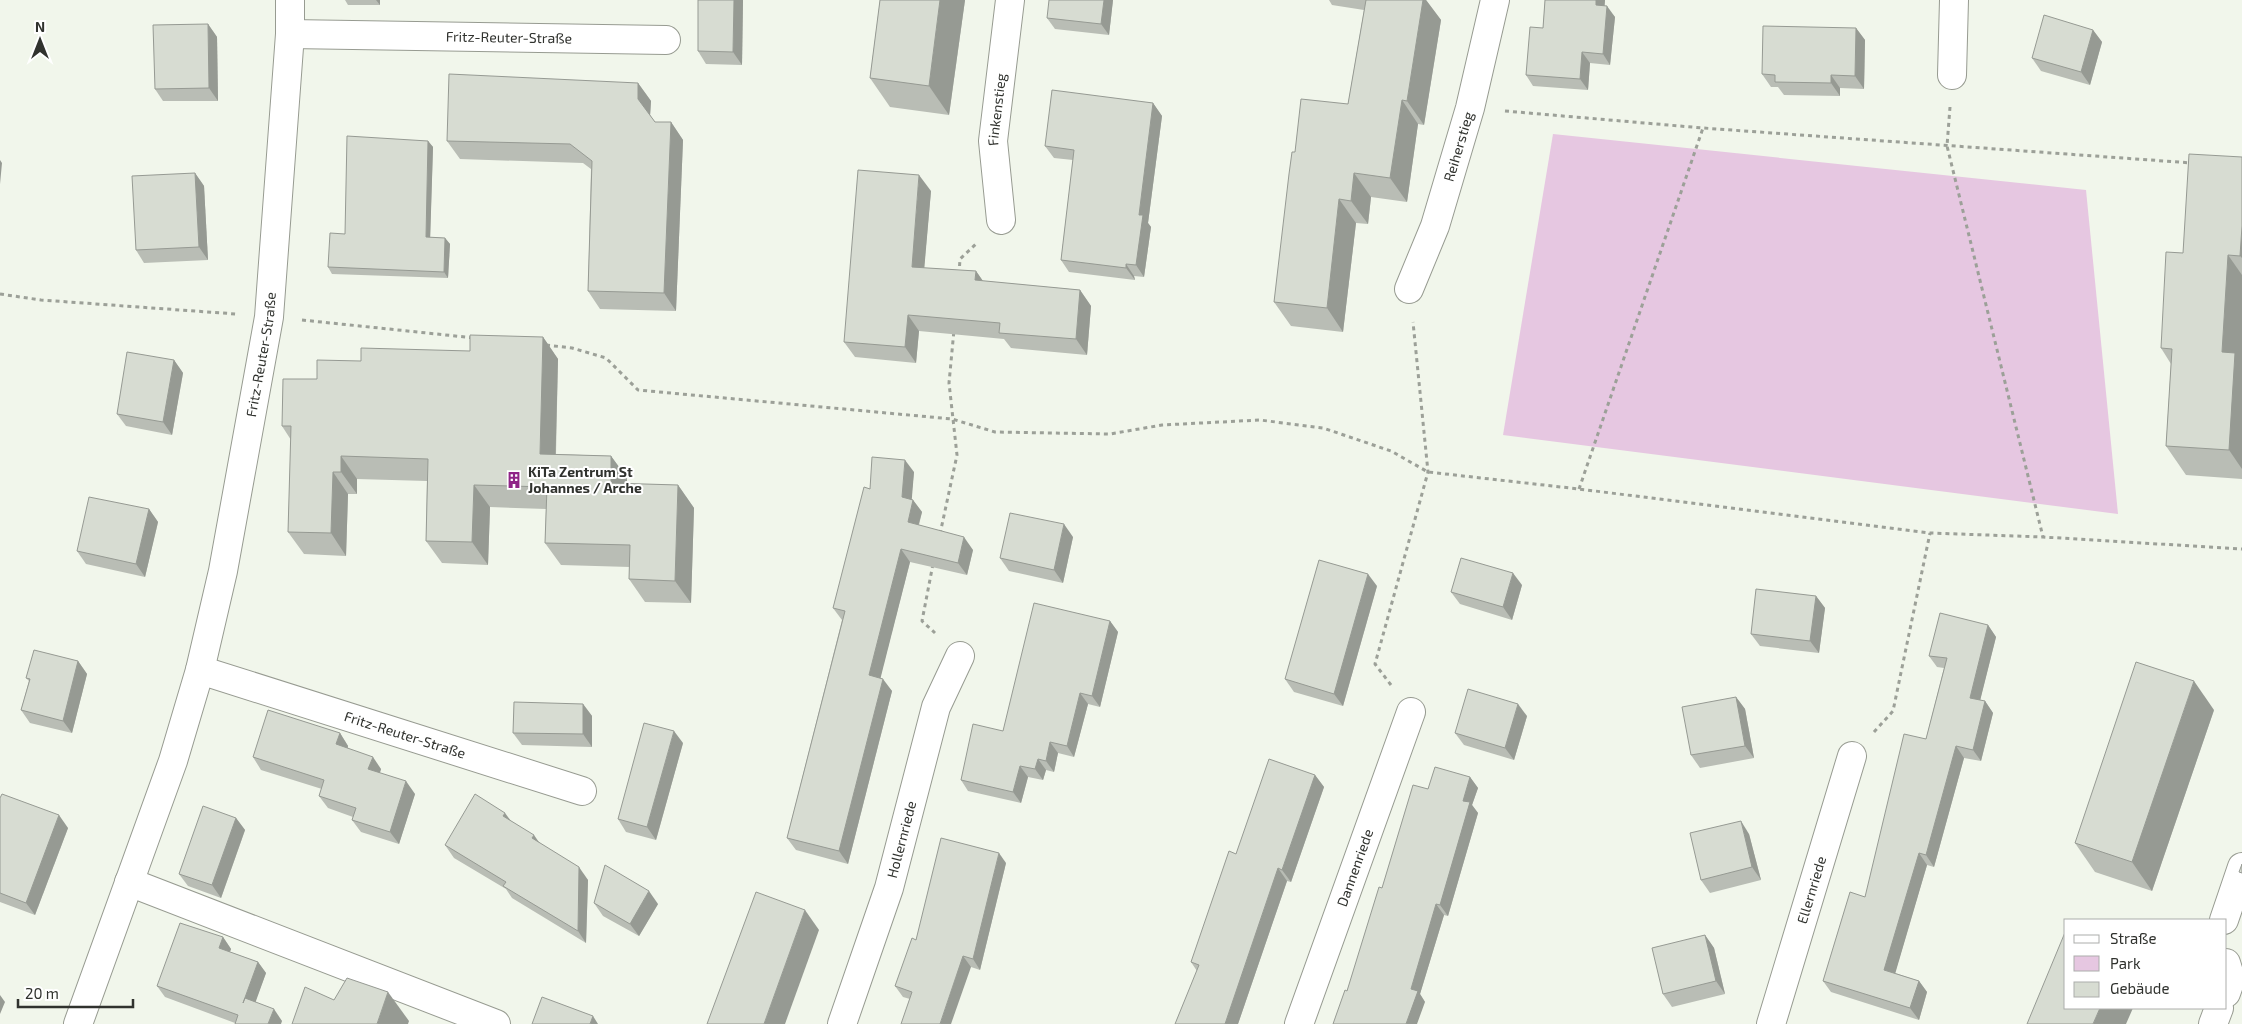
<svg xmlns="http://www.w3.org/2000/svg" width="2242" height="1024" font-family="'Exo 2',sans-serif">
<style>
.green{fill:#e6c7e1}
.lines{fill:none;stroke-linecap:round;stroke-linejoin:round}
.minor-casing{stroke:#979b91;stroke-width:30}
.path{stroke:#9ca098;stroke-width:3;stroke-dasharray:4 4;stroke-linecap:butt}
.minor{stroke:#fff;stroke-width:28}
.wall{fill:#b9bdb5}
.shaded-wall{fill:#969a93}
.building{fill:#d7dcd2;stroke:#969a93}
.labels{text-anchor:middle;stroke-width:4;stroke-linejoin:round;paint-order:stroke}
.street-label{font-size:14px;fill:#30322e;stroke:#fff}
.poi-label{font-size:14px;font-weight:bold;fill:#30322e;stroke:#fff;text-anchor:start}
</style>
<rect width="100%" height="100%" fill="#f1f6eb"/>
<path class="green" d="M1553,134l533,56 32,324 -615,-79z"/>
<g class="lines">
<g class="minor-casing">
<g id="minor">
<path id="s1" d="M290,34l376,6"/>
<path d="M1952,75l2,-75"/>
<path id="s2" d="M1001,220l-8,-79 17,-141"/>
<path id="s3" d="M1409,289l26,-63 35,-118 25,-108"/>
<path id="s4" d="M200,670l382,121"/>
<path d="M129,882l367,142"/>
<path d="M2224,920l18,-53"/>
<path d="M2226,963l5,16 -5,14"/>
<path id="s5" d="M78,1024l95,-263 27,-91 23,-99 46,-254 21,-283v-34"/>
<path id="s6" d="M842,1024l47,-136 47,-181 24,-51"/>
<path id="s7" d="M1299,1024l112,-312"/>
<path id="s8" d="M1771,1024l81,-268"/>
<path d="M2213,1024l6,-16"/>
</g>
</g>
<g class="path">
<path d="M1950,107l-3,39 96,391"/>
<path d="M1505,111l198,17 489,35"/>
<path d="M959,274l1,-15 17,-16"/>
<path d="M0,294l41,6 195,14"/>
<path d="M302,320l173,18"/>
<path d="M546,345l26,3 34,10 32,32 314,29 43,13 115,2 52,-9 98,-5 63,8 68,23 37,21 151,17 351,44 113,4 199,12"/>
<path d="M1579,489l124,-361"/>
<path d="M940,534l17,-79 -8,-72 5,-53"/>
<path d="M933,564l-11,57 13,12"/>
<path d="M1391,685l-16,-21 53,-192 -15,-150"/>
<path d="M1874,732l19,-21 37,-178"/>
</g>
<use href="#minor" class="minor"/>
</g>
<g class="wall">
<path d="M345,0h35v5h-32z"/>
<path d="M698,0h45l-1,65 -36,-1 -8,-13z"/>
<path d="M880,0h85l-16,115 -59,-8 -20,-29z"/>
<path d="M1113,0l-4,35 -54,-6 -8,-11z"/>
<path d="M1329,0h97l15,20 -17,105 -6,-1 -11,78 -36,-5 -3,27 -12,-1 -13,109 -52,-6 -17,-24 21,-150 53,-48 16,-94 -32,-5z"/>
<path d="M1545,0h60l-1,6 11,11 -5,48 -20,-2 -2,27 -55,-4 -7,-11 17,-47z"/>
<path d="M208,24l9,13 1,64h-55l-8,-12z"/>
<path d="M1856,28l9,12 -1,49 -24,-1v8l-56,-1 -6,-8h-7l-9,-13z"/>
<path d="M2093,30l9,12 -12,43 -49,-14 -9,-13z"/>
<path d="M638,83l13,18 -1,14 5,7h16l12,18 -7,171 -76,-2 -12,-18 3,-122 -8,-6 -123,-4 -13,-18z"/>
<path d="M1153,103l9,13 -14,107 3,4 -7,50 -10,-1 1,4 -66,-8 -8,-12 12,-100 -19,-2 -9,-12z"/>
<path d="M428,141l5,6 -3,90 15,1 5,6 -2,34 -116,-4 -4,-7 17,-33z"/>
<path d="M2242,157v322l-56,-4 -20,-29 5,-82 -10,-16 22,-95z"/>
<path d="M195,173l9,13 4,74 -64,3 -8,-13z"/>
<path d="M931,191l-7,77 52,3 7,10 97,9 11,16 -4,49 -76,-7 -7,-9 -85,-8 -3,32 -61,-6 -11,-15z"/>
<path d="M543,337l15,22 -2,95 55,2 16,22v6l51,1 16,23 -3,95 -46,-1 -16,-23 1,-12 -69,-2 -16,-22 1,-34 -56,-2 -2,58 -46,-2 -16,-22 1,-60 -70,-2v15h-9l-2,62 -42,-2 -16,-22 3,-92 -9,-14 35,-47 44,-18 109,-10z"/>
<path d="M174,360l9,13 -11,62 -46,-9 -9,-12z"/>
<path d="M914,472l-3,27 2,1 9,12 -3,13 54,25 -6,25 -57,-13 -30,116 12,13 -44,173 -52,-14 -9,-12 55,-218 -9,-12 37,-119z"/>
<path d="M149,509l9,13 -13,55 -59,-13 -9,-13z"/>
<path d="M1073,537l-10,46 -54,-12 -9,-13z"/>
<path d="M1522,585l-10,35 -52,-16 -9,-12z"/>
<path d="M1377,586l-34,120 -49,-14 -9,-13z"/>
<path d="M1816,596l9,12 -6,45 -59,-7 -9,-12z"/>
<path d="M1110,621l8,11 -18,75 -12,-3 -14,53 -16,-4 -4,19 -8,-2 -3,10 -15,-3 -7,26 -53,-12 -7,-11 42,-49z"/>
<path d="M1988,625l8,12 -16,63 5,1 8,12 -12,48 -17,-3 -30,109 -7,-2 -32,108 24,8 8,11 -8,28 -88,-28 -8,-11 42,-84 61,-158 18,-71 -7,-1 -8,-11z"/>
<path d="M78,661l9,13 -15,59 -42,-10 -9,-13 8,-29 -3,-3z"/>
<path d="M1736,697l9,12 9,49 -54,10 -9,-13z"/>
<path d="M583,704l9,12v31l-70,-2 -9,-12z"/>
<path d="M2214,710l-62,181 -57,-19 -20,-29z"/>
<path d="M1527,716l-13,44 -50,-15 -9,-12z"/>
<path d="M340,733l8,13v2l33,21 -1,4 35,21 -16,50 -38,-12 -9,-12 1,-3 -25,-9 -9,-12 3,-7 -61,-19 -8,-13z"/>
<path d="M683,743l-27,97 -30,-8 -8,-13z"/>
<path d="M1315,775l9,12 -33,95 -4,-1 -49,143h-63l22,-53 -6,-9z"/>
<path d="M1470,777l8,11 -6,17 6,8 -30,103 -4,-1 -24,79 5,8 -78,-11 35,-103z"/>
<path d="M0,798l68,30 -33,87 -35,-13z"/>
<path d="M236,818l9,12 -24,68 -33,-12 -9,-12z"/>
<path d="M511,821l77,59 -2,63 -74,-45 -6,-9 -52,-31 -9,-13z"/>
<path d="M1749,834l12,46 -51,13 -9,-13z"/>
<path d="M1006,863l-26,107 -9,-3 -61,32 -7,-2 -8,-11 21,-46z"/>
<path d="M594,903l64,1 -19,32 -36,-20z"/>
<path d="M1705,935l9,13 11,46 -53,13 -9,-13z"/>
<path d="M223,937l8,12 -1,3 28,10 8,11 -11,29 27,19 -47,2 -70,-26 -8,-11z"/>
</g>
<g class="shaded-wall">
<path d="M376,0h4v5z"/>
<path d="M734,0h9l-1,65 -9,-13z"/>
<path d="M940,0h25l-16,115 -20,-29z"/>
<path d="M1104,0h9l-4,35 -8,-11z"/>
<path d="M1423,0h3l15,20 -17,105 -17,-24z"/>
<path d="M1596,0h9l-1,16 -8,-11z"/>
<path d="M1607,6l8,11 -5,48 -7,-11z"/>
<path d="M208,24l9,13 1,64 -9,-13z"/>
<path d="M1856,28l9,12 -1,49 -9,-13z"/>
<path d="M2093,30l9,12 -12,43 -9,-13z"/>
<path d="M1582,52l8,11 -2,27 -8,-11z"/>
<path d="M1831,75l9,13v8l-9,-13z"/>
<path d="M638,83l13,18 -1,16 -12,-18z"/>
<path d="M1402,100l16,24 -11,78 -17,-24z"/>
<path d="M1153,103l9,13 -14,107 3,4 -7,50 -8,-12 3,-50z"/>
<path d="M671,122l12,18 -7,171 -12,-18z"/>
<path d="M428,141l5,6 -3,96 -4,-6z"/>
<path d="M0,160l2,3 -2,21z"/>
<path d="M195,173l9,13 4,74 -9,-13z"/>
<path d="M1354,173l17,24 -3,27 -17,-23z"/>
<path d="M919,175l12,16 -8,92 -11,-16z"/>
<path d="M1339,199l17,24 -13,109 -16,-24z"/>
<path d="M2242,226v32l-2,-2z"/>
<path d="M445,238l5,6 -2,34 -4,-6z"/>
<path d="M2228,255l14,20v194l-13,-19 -7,-98z"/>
<path d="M1126,264l8,12 1,4 -9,-12z"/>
<path d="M976,271l11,16 -12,-7z"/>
<path d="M1080,290l11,16 -4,49 -11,-16z"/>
<path d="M908,315l11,16 -3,32 -11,-16z"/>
<path d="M543,337l15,22 -3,117 -15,-22z"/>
<path d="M174,360l9,13 -11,62 -9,-13z"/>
<path d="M341,456l16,23v15l-16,-22z"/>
<path d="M611,456l16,22 -1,28 -15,-23z"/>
<path d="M905,460l9,12 -3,37 -9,-12z"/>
<path d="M333,472l15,22 -2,62 -15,-23z"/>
<path d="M474,485l16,22 -2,58 -16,-23z"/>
<path d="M678,485l16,23 -3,95 -16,-22z"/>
<path d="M913,500l9,12 -6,22 -8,-12z"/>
<path d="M149,509l9,13 -13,55 -9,-13z"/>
<path d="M1064,524l9,13 -10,46 -9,-13z"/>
<path d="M964,537l9,13 -6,25 -9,-12z"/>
<path d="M901,549l9,13 -32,126 -9,-13z"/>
<path d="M1513,573l9,12 -10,35 -9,-13z"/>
<path d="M1368,574l9,12 -34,120 -9,-12z"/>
<path d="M1816,596l9,12 -6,45 -9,-12z"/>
<path d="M1110,621l8,11 -18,75 -8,-11z"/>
<path d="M1988,625l8,12 -18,72 -8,-11z"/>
<path d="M78,661l9,13 -15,59 -9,-12z"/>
<path d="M883,679l9,12 -44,173 -9,-13z"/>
<path d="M2194,681l20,29 -62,181 -20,-29z"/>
<path d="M1080,693l8,11 -14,53 -7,-11z"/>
<path d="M1736,697l9,12 9,49 -9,-12z"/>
<path d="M1985,701l8,12 -12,48 -8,-11z"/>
<path d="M583,704l9,12v31l-9,-13z"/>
<path d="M1518,704l9,12 -13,44 -9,-12z"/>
<path d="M674,731l9,12 -27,97 -9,-13z"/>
<path d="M340,733l8,13 -3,11 -9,-13z"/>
<path d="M1050,742l8,11 -4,19 -8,-11z"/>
<path d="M1956,746l8,12 -30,109 -8,-12z"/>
<path d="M373,757l8,12 -4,12 -9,-12z"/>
<path d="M1038,759l8,11 -3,10 -8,-11z"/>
<path d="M1020,766l8,11 -7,26 -8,-11z"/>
<path d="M1315,775l9,12 -33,95 -9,-12z"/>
<path d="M1470,777l8,11 -6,17 6,8 -30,103 -8,-11 23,-104z"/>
<path d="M406,781l9,13 -16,50 -9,-12z"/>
<path d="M505,813l9,12 -11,-9z"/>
<path d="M59,815l9,13 -33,87 -9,-12z"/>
<path d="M236,818l9,12 -24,68 -9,-13z"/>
<path d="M1741,821l8,13 12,46 -9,-13z"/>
<path d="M534,835l9,13 -11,-10z"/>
<path d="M999,853l7,10 -26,107 -7,-11z"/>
<path d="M1919,853l8,12 -34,116 -9,-11z"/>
<path d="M579,867l9,13 -2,63 -8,-12z"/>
<path d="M1278,868l9,13 -49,143h-13z"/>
<path d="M649,891l9,13 -19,32 -9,-12z"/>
<path d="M1436,904l8,11 -24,79 5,8 -8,22h-11l5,-35z"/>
<path d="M805,910l14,20 -34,94h-21z"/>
<path d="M1705,935l9,13 11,46 -9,-13z"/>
<path d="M223,937l8,12 -4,10 -8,-11z"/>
<path d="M963,956l8,11 -20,57h-11z"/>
<path d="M258,962l8,11 -15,42 -8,-12z"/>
<path d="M1919,981l8,11 -8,28 -9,-12z"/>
<path d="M388,992l21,29 -1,3h-31z"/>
<path d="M0,995l5,7 -5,12z"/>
<path d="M2100,1008h33l-7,16h-33z"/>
<path d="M274,1009l8,12 -1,3h-13z"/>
<path d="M593,1016l5,8h-8z"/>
</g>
<g class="building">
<path d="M698,0h36l-1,52 -35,-1z"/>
<path d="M880,0h60l-11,86 -59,-8z"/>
<path d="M1049,0h55l-3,24 -54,-6z"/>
<path d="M1366,0h57l-16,101 -5,-1 -12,78 -36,-5 -3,28 -12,-2 -12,109 -53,-6 15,-128 3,-22h3l6,-53 47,5z"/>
<path d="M1545,0h51v5l11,1 -4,48 -21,-2 -2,27 -54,-4 4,-48 13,1z"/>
<path d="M2044,15l49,15 -12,42 -49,-14z"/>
<path d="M208,24l1,64 -54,1 -2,-64z"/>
<path d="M1763,26l93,2 -1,48 -24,-1v8l-56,-1v-7l-13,-1z"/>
<path d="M449,74l189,9v16l17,23h16l-7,171 -76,-2 4,-130 -22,-17 -123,-3z"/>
<path d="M1052,90l101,13 -14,112h4l-7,50 -10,-1v4l-65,-8 13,-110 -29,-4z"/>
<path d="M347,136l81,5 -2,96 19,1 -1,34 -116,-5 2,-34 15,1z"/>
<path d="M2189,154l53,3v69l-2,30 -12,-1 -6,97 13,1 -6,97 -63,-4 6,-97 -11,-1 5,-96 17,1z"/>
<path d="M858,170l61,5 -7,92 64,4 -1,9 105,10 -4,49 -77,-6 1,-10 -92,-8 -3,32 -61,-5z"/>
<path d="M195,173l4,74 -63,3 -4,-74z"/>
<path d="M470,335l73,2 -3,117 71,2v27l67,2 -3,96 -46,-2 1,-34 -85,-2 2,-56 -73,-2 -2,57 -46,-1 2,-82 -87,-3v16h-8l-2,61 -43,-1 3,-106h-9l1,-47h34v-19l44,1v-13l109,3z"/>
<path d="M127,352l47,8 -11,62 -46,-8z"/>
<path d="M872,457l33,3 -3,37 11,3 -5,22 56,15 -6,26 -57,-14 -32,126 14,4 -44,172 -52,-13 58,-227 -12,-3 31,-121 6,2z"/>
<path d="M89,497l60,12 -13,55 -59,-13z"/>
<path d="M1010,513l54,11 -10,46 -54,-12z"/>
<path d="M1461,558l52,15 -10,34 -52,-15z"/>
<path d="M1319,560l49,14 -34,120 -49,-15z"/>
<path d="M1756,589l60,7 -6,45 -59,-7z"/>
<path d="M1034,603l76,18 -18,75 -12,-3 -13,53 -17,-4 -4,19 -8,-2 -3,10 -15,-3 -7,26 -52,-12 12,-56 30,7z"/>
<path d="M1940,613l48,12 -18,73 15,3 -12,49 -17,-4 -30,109 -7,-2 -35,117 35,11 -9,27 -87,-27 27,-89 15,5 39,-163 22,5 21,-81 -18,-2z"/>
<path d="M34,650l44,11 -15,60 -42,-11 9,-31 -4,-1z"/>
<path d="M2136,662l58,19 -62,181 -57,-19z"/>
<path d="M1468,689l50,15 -13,44 -50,-15z"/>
<path d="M1736,697l9,49 -54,9 -9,-48z"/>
<path d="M514,702l69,2v30l-70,-1z"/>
<path d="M268,710l72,23 -4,11 37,13 -5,12 38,12 -16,51 -38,-12 4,-12 -37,-12 5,-16 -71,-23z"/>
<path d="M644,723l30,8 -27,96 -29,-8z"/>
<path d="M1269,759l46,16 -33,95 -4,-2 -53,156h-50l24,-59 -8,-3 38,-111 7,3z"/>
<path d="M1435,767l35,10 -7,24 7,1 -30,103 -4,-1 -25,85 7,2 -12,33h-73l12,-34 2,1 32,-104 3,1 31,-103 15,4z"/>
<path d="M2,794l57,21 -33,88 -26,-10v-95z"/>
<path d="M475,794l30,19 -2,3 31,19 -2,3 47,29 -1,64 -75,-45 3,-4 -61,-37z"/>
<path d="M203,806l33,12 -24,67 -33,-11z"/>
<path d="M1741,821l11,46 -51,13 -11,-47z"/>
<path d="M941,838l58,15 -26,106 -10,-3 -23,68h-39l11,-32 -17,-6 17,-48 4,2z"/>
<path d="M2242,864v9l-3,-1z"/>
<path d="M605,865l44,26 -19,33 -36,-21z"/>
<path d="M756,892l49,18 -41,114h-57z"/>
<path d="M180,923l43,14 -4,11 39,14 -15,41 2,-5 29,11 -6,15h-33l3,-9 -81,-29z"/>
<path d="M2066,930v78h34l-7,16h-66z"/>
<path d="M1705,935l11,46 -53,13 -11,-46z"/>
<path d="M347,978l41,14 -11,32h-85l13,-37 29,13z"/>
<path d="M542,997l51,19 -3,8h-58z"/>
</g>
<defs>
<g id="building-bare" transform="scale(1.35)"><path d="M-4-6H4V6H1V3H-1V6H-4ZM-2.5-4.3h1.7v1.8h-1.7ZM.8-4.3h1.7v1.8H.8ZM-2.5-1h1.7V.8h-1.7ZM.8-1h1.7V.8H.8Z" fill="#8f2487" stroke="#fff" stroke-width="2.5" paint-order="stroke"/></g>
</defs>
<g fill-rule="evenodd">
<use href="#building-bare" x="514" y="480"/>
</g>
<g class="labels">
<g class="street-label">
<text dy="5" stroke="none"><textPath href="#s1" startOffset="219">Fritz-Reuter-Straße</textPath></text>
<text dy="5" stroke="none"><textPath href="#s2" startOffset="111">Finkenstieg</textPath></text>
<text dy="5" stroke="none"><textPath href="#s3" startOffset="151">Reiherstieg</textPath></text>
<text dy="5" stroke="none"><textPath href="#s5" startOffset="696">Fritz-Reuter-Straße</textPath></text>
<text dy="5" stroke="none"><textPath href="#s4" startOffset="215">Fritz-Reuter-Straße</textPath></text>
<text dy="5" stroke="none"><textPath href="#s6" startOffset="194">Hollernriede</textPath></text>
<text dy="5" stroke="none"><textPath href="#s7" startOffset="166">Dannenriede</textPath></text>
<text dy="5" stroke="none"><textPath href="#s8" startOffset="140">Ellernriede</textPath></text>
</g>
<g class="poi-label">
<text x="528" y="477">KiTa Zentrum St<tspan x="528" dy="16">Johannes / Arche</tspan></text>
</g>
</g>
<rect x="2064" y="919" width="162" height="90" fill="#ffffff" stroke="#acadab"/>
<rect x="2074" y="935" width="25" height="8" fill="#ffffff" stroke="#acadab"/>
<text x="2110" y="944" font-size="15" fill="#30322e">Straße</text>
<rect x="2074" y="956" width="25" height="15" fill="#e6c7e1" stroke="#acadab"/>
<text x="2110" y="969" font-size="15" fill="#30322e">Park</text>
<rect x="2074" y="982" width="25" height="15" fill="#d7dcd2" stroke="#acadab"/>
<text x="2110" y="994" font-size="15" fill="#30322e">Gebäude</text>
<g transform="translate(40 40)" stroke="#ffffff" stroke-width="4" paint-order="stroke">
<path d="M0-4L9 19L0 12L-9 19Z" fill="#30322e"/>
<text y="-8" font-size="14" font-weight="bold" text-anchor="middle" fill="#30322e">N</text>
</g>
<path d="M18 999v8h115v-8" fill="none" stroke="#30322e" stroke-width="2.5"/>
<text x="25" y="999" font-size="15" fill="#30322e" stroke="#ffffff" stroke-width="4" paint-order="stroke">20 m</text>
</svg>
